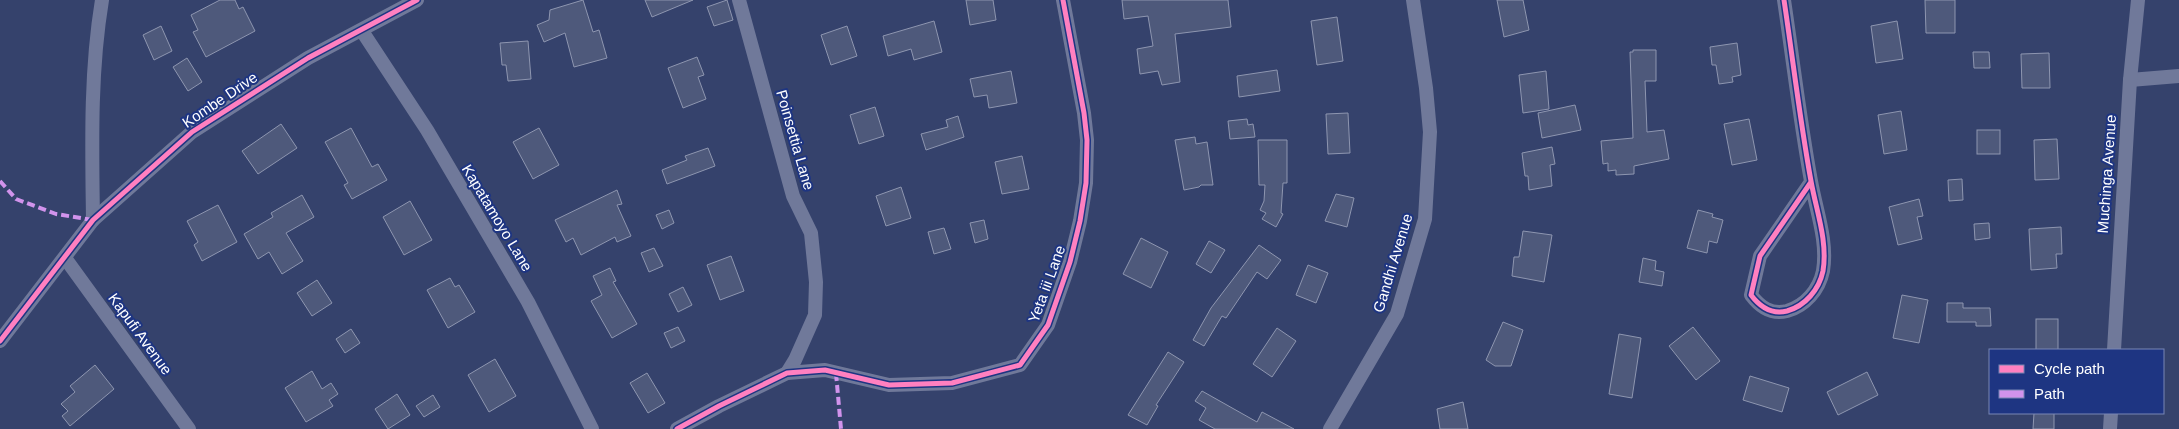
<svg xmlns="http://www.w3.org/2000/svg" width="2179" height="429" font-family="Arial,sans-serif">
<style>
.building{fill:#4e597b;stroke:#8e96b0}
.lines{fill:none;stroke-linecap:round;stroke-linejoin:round}
.minor{stroke:#70799a;stroke-width:14}
.quiet{stroke:#d193ec;stroke-width:4;stroke-dasharray:8 4;stroke-linecap:butt}
.cycleway-casing{stroke:#1e3582;stroke-width:8}
.cycleway{stroke:#ff80c0;stroke-width:5}
.labels{text-anchor:middle;stroke-width:4;stroke-linejoin:round;paint-order:stroke}
.street-label{font-size:15px;fill:#fff;stroke:#1e3582}
</style>
<rect width="100%" height="100%" fill="#35426c"/>
<g class="building">
<path d="M220,0h15l4,9 4,-2 12,24 -49,26 -13,-25 5,-2 -7,-15z"/>
<path d="M583,0l10,32 6,-2 8,28 -33,9 -9,-34 -21,9 -7,-17 12,-5 1,-10z"/>
<path d="M645,0h48l-41,17z"/>
<path d="M727,0l6,20 -19,6 -7,-19z"/>
<path d="M966,0h27l3,20 -26,5z"/>
<path d="M1122,0h106l3,27 -56,7 5,48 -18,3 -4,-14 -18,3 -3,-25 16,-3 -5,-30 -24,3z"/>
<path d="M1497,0h26l6,30 -25,7z"/>
<path d="M1925,0h30v33h-29z"/>
<path d="M1337,17l6,44 -26,4 -6,-44z"/>
<path d="M934,21l8,31 -28,8 -3,-11 -23,7 -5,-20z"/>
<path d="M1897,21l6,38 -27,4 -5,-37z"/>
<path d="M161,26l11,25 -18,9 -11,-25z"/>
<path d="M847,26l10,30 -26,9 -10,-30z"/>
<path d="M528,41l3,38 -23,2 -2,-16h-4l-2,-22z"/>
<path d="M1737,43l4,32 -9,2 1,5 -14,2 -3,-19h-4l-2,-18z"/>
<path d="M1633,50h23v31h-11l2,51 17,-2 5,29 -35,7v8l-18,1v-5l-8,1v-8l-5,1 -2,-23 32,-3 -3,-86h3z"/>
<path d="M1973,52h16l1,16h-16z"/>
<path d="M2049,53l1,35h-28l-1,-34z"/>
<path d="M697,57l7,18 -6,2 8,22 -23,9 -15,-40z"/>
<path d="M187,58l15,24 -14,9 -15,-24z"/>
<path d="M1277,70l3,21 -41,6 -2,-21z"/>
<path d="M1011,71l6,32 -28,5 -2,-13 -13,2 -4,-18z"/>
<path d="M1546,71l3,38 -26,4 -4,-38z"/>
<path d="M1575,105l6,25 -39,8 -4,-25z"/>
<path d="M875,107l9,29 -25,8 -9,-29z"/>
<path d="M1901,111l6,39 -23,4 -6,-39z"/>
<path d="M1348,113l2,40 -22,1 -2,-40z"/>
<path d="M958,116l6,21 -38,13 -5,-16 27,-7 -2,-7z"/>
<path d="M1247,119l1,6 5,-1 2,13 -25,2 -2,-18z"/>
<path d="M1749,119l8,41 -25,5 -8,-41z"/>
<path d="M281,124l16,24 -39,26 -16,-23z"/>
<path d="M351,128l21,39 6,-3 9,16 -35,19 -8,-14 4,-2 -23,-41z"/>
<path d="M539,128l20,37 -26,14 -20,-37z"/>
<rect x="1977" y="130" width="23" height="24"/>
<path d="M1195,137l1,7 11,-2 6,43h-12l-2,2 -15,3 -9,-50z"/>
<path d="M2057,139l2,40 -24,1 -1,-40z"/>
<path d="M1258,140h29v43h-4l-2,30 2,1 -7,13 -14,-8 4,-6 -6,-3 4,-9 1,-16h-6z"/>
<path d="M1552,147l3,17 -5,1 2,21 -23,4 -1,-14h-3l-3,-23z"/>
<path d="M708,148l7,18 -48,18 -5,-14 25,-10 -2,-4z"/>
<path d="M1022,156l7,33 -27,5 -7,-32z"/>
<path d="M1962,179l1,21 -14,1 -1,-21z"/>
<path d="M901,187l10,31 -25,8 -10,-30z"/>
<path d="M617,190l5,14 -5,1 14,31 -14,6 -2,-5 -34,18 -8,-17 -7,4 -11,-22z"/>
<path d="M1336,194l18,4 -7,29 -22,-6z"/>
<path d="M302,195l12,22 -28,16 17,28 -21,13 -13,-22 -11,7 -14,-25 29,-17 -2,-4z"/>
<path d="M1919,199l4,17 -6,1 5,22 -24,6 -9,-38z"/>
<path d="M410,201l22,39 -28,15 -21,-38z"/>
<path d="M218,205l19,37 -35,19 -8,-16 4,-3 -11,-21z"/>
<path d="M669,210l5,13 -12,6 -6,-14z"/>
<path d="M1698,210l15,4 -1,3 11,3 -6,23 -8,-2 -2,12 -20,-5z"/>
<path d="M984,220l4,19 -13,4 -5,-20z"/>
<path d="M1989,223l1,15 -15,2 -1,-16z"/>
<path d="M2061,227l1,27h-6l1,14 -26,2 -2,-41z"/>
<path d="M944,228l7,21 -17,5 -6,-22z"/>
<path d="M1523,231l29,4 -8,47 -32,-6 2,-19h5z"/>
<path d="M1141,238l27,14 -17,36 -28,-14z"/>
<path d="M1209,241l16,9 -14,23 -15,-9z"/>
<path d="M1259,245l22,15 -14,19 -10,-7 -31,46 -4,-2 -18,30 -11,-6 18,-32z"/>
<path d="M654,248l9,18 -14,6 -8,-19z"/>
<path d="M731,256l13,35 -24,9 -13,-35z"/>
<path d="M1643,258l13,3 -1,9 9,2 -2,14 -23,-4z"/>
<path d="M1308,265l20,8 -12,30 -20,-8z"/>
<path d="M610,268l6,13 -3,1 24,42 -25,14 -21,-37 11,-6 -9,-19z"/>
<path d="M450,278l5,9 4,-2 16,27 -27,16 -21,-38z"/>
<path d="M317,280l15,23 -20,13 -15,-23z"/>
<path d="M683,287l9,18 -14,7 -9,-18z"/>
<path d="M1902,295l26,5 -9,43 -26,-5z"/>
<path d="M1947,303h16v5h27l1,18h-15v-4h-29z"/>
<rect x="2036" y="319" width="22" height="31"/>
<path d="M1503,322l20,8 -12,36h-16l-9,-6z"/>
<path d="M678,327l7,14 -14,7 -7,-15z"/>
<path d="M1693,327l27,34 -24,19 -27,-34z"/>
<path d="M1277,328l19,13 -24,36 -19,-13z"/>
<path d="M351,329l9,14 -15,10 -9,-14z"/>
<path d="M1619,334l22,4 -9,60 -23,-4z"/>
<path d="M1168,352l16,10 -28,43 2,1 -11,19 -19,-10z"/>
<path d="M495,359l21,37 -27,16 -21,-37z"/>
<path d="M95,365l19,24 -44,37 -8,-10 6,-5 -7,-7 14,-12 -5,-6z"/>
<path d="M312,371l10,18 9,-6 7,11 -9,6 4,6 -27,16 -21,-34z"/>
<path d="M1867,372l11,23 -40,20 -11,-23z"/>
<path d="M647,373l18,30 -17,10 -18,-30z"/>
<path d="M1750,376l39,12 -7,24 -39,-12z"/>
<path d="M1202,391l55,31 5,-10 32,17h-79l-16,-9 7,-12 -11,-7z"/>
<path d="M397,394l13,21 -22,14 -13,-20z"/>
<path d="M433,395l7,12 -16,10 -8,-11z"/>
<path d="M1463,402l5,27h-28l-3,-20z"/>
<path d="M2034,413h20v16h-21z"/>
</g>
<g class="lines">
<g class="minor">
<path d="M739,0l54,196 18,37 5,49 -1,33 -20,45 -8,13"/>
<path d="M1784,0c9,60 16,121 27,181 5,29 17,60 12,90 -4,19 -18,35 -36,40 -16,4 -27,-4 -36,-16l9,-39 51,-74"/>
<path d="M362,31l65,99 101,172 64,127"/>
<path d="M2130,80l49,-4"/>
<path d="M93,220c-1,-73 -3,-148 9,-220"/>
<path d="M65,258l124,171"/>
<path d="M0,341l93,-121 99,-88 116,-74 109,-58"/>
<path d="M2114,350l16,-270 8,-80"/>
<path d="M677,429l42,-23 68,-33 38,-3 64,15 63,-2 68,-18 28,-40 22,-63 10,-41 6,-38 1,-43 -3,-27 -21,-113"/>
<path d="M1330,429l67,-115 28,-95 5,-87 -4,-44 -13,-88"/>
<path d="M2110,429l1,-16"/>
</g>
<g class="quiet">
<path d="M0,181l16,18 40,15 37,6"/>
<path d="M836,373l5,56"/>
</g>
<g class="cycleway-casing">
<g id="cycleway">
<path d="M1784,0c9,60 16,121 27,181 5,29 17,60 12,90 -4,19 -18,35 -36,40 -16,4 -27,-4 -36,-16l9,-39 51,-74"/>
<path d="M0,341l93,-121 99,-88 116,-74 109,-58"/>
<path d="M677,429l42,-23 68,-33 38,-3 64,15 63,-2 68,-18 28,-40 22,-63 10,-41 6,-38 1,-43 -3,-27 -21,-113"/>
</g>
</g>
<use href="#cycleway" class="cycleway"/>
</g>
<g class="labels">
<g class="street-label">
<text transform="translate(220 100) rotate(-34)" y="5">Kombe Drive</text>
<text transform="translate(795 140) rotate(74)" y="5">Poinsettia Lane</text>
<text transform="translate(2107 174) rotate(-86)" y="5">Muchinga Avenue</text>
<text transform="translate(497 218) rotate(59)" y="5">Kapatamoyo Lane</text>
<text transform="translate(1393 263) rotate(-73)" y="5">Gandhi Avenue</text>
<text transform="translate(1047 284) rotate(-70)" y="5">Yeta iii Lane</text>
<text transform="translate(140 334) rotate(54)" y="5">Kapufi Avenue</text>
</g>
</g>
<rect x="1989" y="349" width="175" height="65" fill="#1e3582" stroke="#7886b4"/>
<rect x="1999" y="365" width="25" height="8" fill="#ff80c0" stroke="#7886b4"/>
<text x="2034" y="374" font-size="15" fill="#ffffff">Cycle path</text>
<rect x="1999" y="390" width="25" height="8" fill="#d193ec" stroke="#7886b4"/>
<text x="2034" y="399" font-size="15" fill="#ffffff">Path</text>
</svg>
